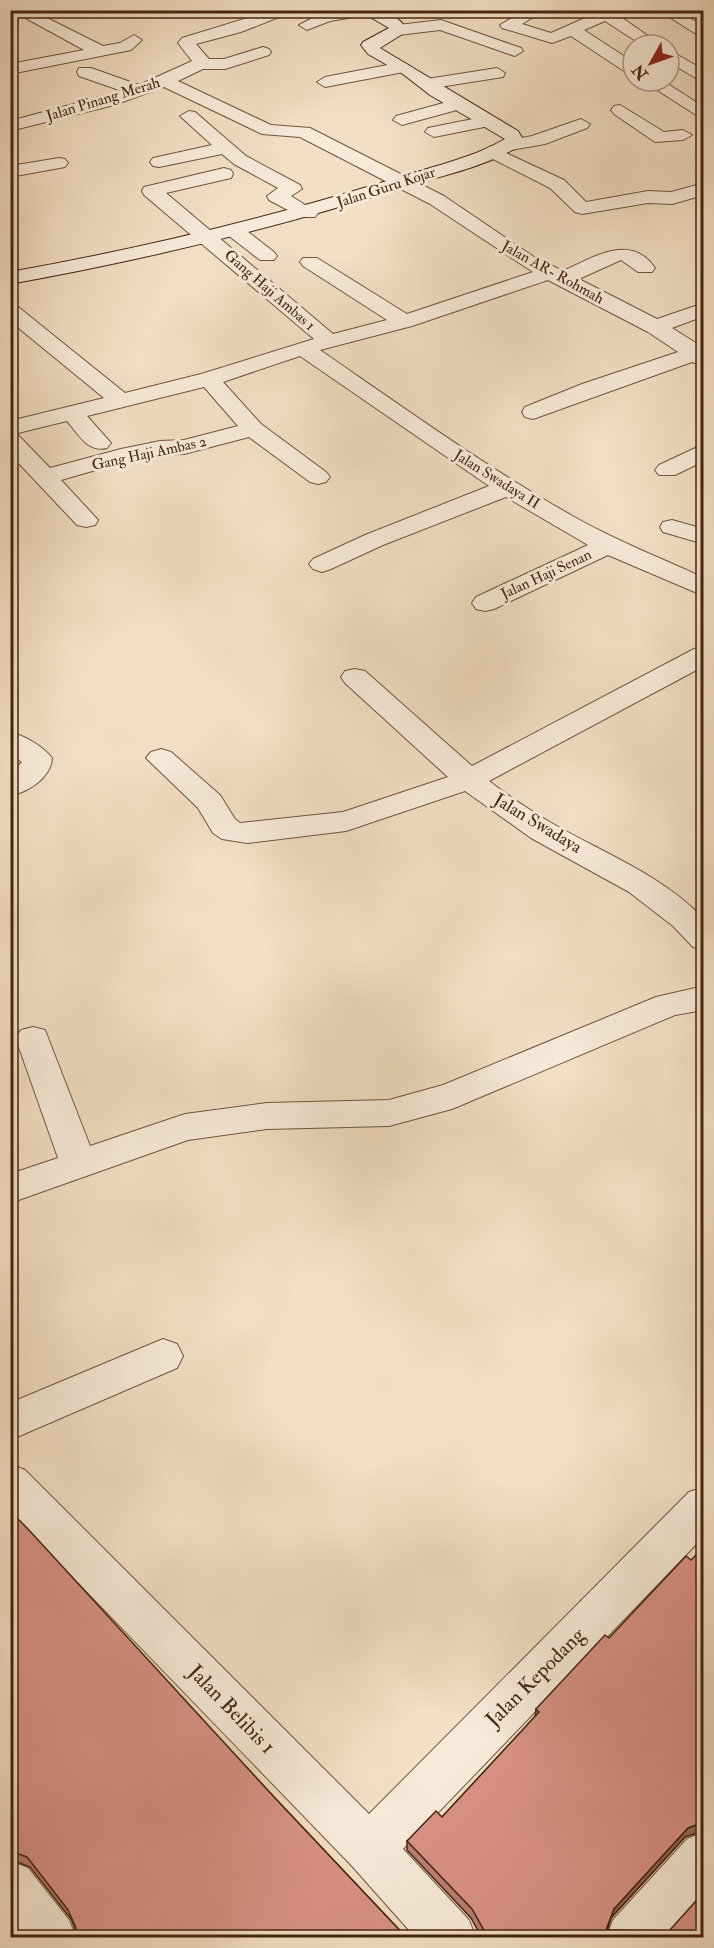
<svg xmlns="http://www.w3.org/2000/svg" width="714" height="1948" font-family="'IM FELL Double Pica',serif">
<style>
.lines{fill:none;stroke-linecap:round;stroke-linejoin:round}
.street-casing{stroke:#70543e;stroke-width:2}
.secondary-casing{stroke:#452511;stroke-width:2}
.street{fill:#f7ead9;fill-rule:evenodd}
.secondary{fill:#f7ead9;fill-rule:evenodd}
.wall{fill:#ba7e73;stroke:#452511;stroke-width:1.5}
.shaded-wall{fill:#97665e;stroke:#452511;stroke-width:1.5}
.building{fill:#d89286;stroke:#452511;stroke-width:1.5}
.labels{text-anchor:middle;stroke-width:6;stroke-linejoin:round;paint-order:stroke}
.far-street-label{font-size:15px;fill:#452511;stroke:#f7ead9}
.street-label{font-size:18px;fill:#452511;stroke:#f7ead9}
.near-street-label{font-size:21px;fill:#452511;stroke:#f7ead9}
</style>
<rect width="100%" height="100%" fill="#f2dfc4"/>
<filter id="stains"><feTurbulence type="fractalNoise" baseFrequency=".00333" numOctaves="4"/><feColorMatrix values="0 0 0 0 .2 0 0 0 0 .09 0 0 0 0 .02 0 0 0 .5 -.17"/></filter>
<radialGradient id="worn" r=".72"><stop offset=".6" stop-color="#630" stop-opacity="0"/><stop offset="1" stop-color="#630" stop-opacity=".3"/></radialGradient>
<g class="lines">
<g class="street-casing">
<g id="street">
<path d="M11,10h20l72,36 17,-3 14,-8 8,5 -11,10 -121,24v-10l74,-14z"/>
<path d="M273,10h24l-56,22 -45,12 13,15h15l39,-12 6,2 2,3 -2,3 -44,14h-22l-25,12 93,44 39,3 134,68 90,61 29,14c30,-13 67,-39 92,-3l-3,4h-14l-17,-12 -42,19 78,40 47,-16v13l-32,12 32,20v18l-12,-4 -159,57 -8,-2 -3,-5 3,-5 57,-23 96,-32 -30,-20 -100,-52 -136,46 -92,24c84,58 167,118 256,168 41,23 85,40 128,60v18l-96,-41 -114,54 -9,2 -9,-2 -4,-6 4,-6 112,-52 -82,-48 -123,48 -52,24 -9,3 -9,-3 -4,-5 4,-5 52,-24 124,-49 -189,-130 -77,26 38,42 65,48 4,5 -4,5 -8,2 -8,-2 -61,-45 -65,17 -24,1 -36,7 -63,18 37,40 -3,5 -9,2 -9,-2 -67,-71v-33l94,-23 -94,-77v-17l7,2 108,87 76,-19 113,-35 -170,-144 -2,-4 2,-4 80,-19 7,2 2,4 -2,4 -65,15 167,141 54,-14 -84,-54 -3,-4 3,-4h14l90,56 126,-42 -103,-68 -130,-67 -38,-3 -98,-47 -50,18 -104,26v-10l112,-30 -43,-15 -2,-4 2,-4h12l48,17 53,-24 -14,-18 4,-5zM204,387l34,39 -54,14 -24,1 -39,8 -71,19 -32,-33 -4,-1 53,-13c11,13 21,32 40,27l4,-5 -24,-27z"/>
<path d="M338,10l36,1 -3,3 -41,7 -23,9 -8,-5 21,-11z"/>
<path d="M525,10h20l-23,14 29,9 52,-23h21l-6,5 43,30h-19l-37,-24 -21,9 49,32v12l-6,-1 -56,-37 -19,7 -50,-15 -2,-3z"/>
<path d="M658,10h19l27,17v12z"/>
<path d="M441,20l80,28 2,3 -8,5 -6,-2 -69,-24 -42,5 -8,-5 8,-5z"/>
<path d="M669,50l35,20v13l-35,-21z"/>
<path d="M403,62l8,5 -2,4 -84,16 -8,-5 8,-5z"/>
<path d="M497,68l8,5 -2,4 -76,12 -8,-5 8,-5z"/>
<path d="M643,81h20l41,26v13z"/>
<path d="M458,99l9,5 -3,4 -62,17 -9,-5 3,-4z"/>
<path d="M620,105l44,27 19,-2 9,5 -9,5 -28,2 -41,-28 -3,-4 3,-4z"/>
<path d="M189,111l6,1 51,44 54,29 2,4 -11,7 27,17 -3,4h-14l-32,-17 -2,-4 11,-8 -44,-24 -12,-10 -63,13 -6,-1 -3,-4 3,-4 59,-13 -32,-29z"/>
<path d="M488,116l6,1 3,4 -3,4 -60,12 -9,-5 3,-4z"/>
<path d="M581,119l9,5 -3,4 -42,16 -34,6 -9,-5 3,-4 27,-5z"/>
<path d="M491,146l73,34 22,22 62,-11 23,1 33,-9v12l-32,9 -24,-1 -66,11 -7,-2 -25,-24 -65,-33 -3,-4z"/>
<path d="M59,158l6,1 3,4 -3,4 -55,10v-11z"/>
<path d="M236,226l7,2 31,24 3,4 -3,4h-14l-31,-24 -3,-4z"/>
<path d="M704,444v17l-29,14h-16l-4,-5 4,-5z"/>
<path d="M672,520l32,9v15l-41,-12 -3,-5 3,-5z"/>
<path d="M704,647v19l-215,115c21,16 43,31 66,44 51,29 108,51 149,94v31l-11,-3 -20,-21 -44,-34 -98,-54 -66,-47 -119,40 -99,12 -25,-4 -9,-6 -15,-25 -52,-50 5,-6 10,-3 10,3 49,43 15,24 5,4 103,-11 105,-35 -103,-94 -4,-6 4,-6 10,-2 10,2 107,95 222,-117z"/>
<path d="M10,732c15,4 33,14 42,26 -1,20 -24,34 -42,38v-22l12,-12 -12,-8z"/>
<path d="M704,986v24l-29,5 -223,94 -63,17 -122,3 -79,11 -178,63v-29l48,-16 -42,-119 5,-9 12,-3 12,3 45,116 95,-32 82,-11 122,-3 54,-15 213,-88z"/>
<path d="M163,1339l14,5 6,12 -6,12 -167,72v-37z"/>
<path d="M10,1464l15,6 344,344 320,-322 15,-5v49l-301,313 66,71 7,18h-60l-64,-72 -342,-354z"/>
<path d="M704,1832v62l-39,44h-59l7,-18 74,-81z"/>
<path d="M10,1861l18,7 41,52 7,18h-57l-9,-11z"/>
</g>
</g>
<g class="secondary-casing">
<path id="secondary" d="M358,10c15,0 42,2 48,20l-2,3 -24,15 138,83 6,10 -3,4c-35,22 -80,31 -120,43 -128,41 -258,72 -391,96v-12c129,-23 255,-53 380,-92 37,-12 81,-21 115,-41l-75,-44 -27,-21 -35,-20 -7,-9 2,-3 26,-14z"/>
</g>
<use href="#street" class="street"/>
<use href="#secondary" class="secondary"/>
</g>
<g class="wall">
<path d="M10,1511l264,286 133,141 -393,-7h59l2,-2 -4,-10 -41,-52 -20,-8z"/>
<path d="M536,1709l149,128 -74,81 -4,12 97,8h-222l-11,-20 -64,-68v-9l35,-24 93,-100z"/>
</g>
<path class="shaded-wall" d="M704,1822v9l-19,6 -74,81 -6,20 9,-29 74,-81z"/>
<g class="building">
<path d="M10,1511l18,18 246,268 133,141h-397v-12l4,5h59l3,-3 -8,-18 -41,-53 -17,-6z"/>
<path d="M704,1547v275l-16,6 -74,81 -8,21 63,1 35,-39v46h-214l-5,-6 -13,-23 -65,-68 29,-30 6,6 97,-105 -3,-3 69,-74 4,3 77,-82 5,4z"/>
</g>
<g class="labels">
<g class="far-street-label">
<text transform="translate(103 99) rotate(-17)" y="5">Jalan Pinang Merah</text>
<text transform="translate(386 187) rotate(-18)" y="5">Jalan Guru Kojar</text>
<text transform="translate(553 272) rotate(29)" y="5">Jalan AR- Rohmah</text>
<text transform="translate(270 290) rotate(41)" y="5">Gang Haji Ambas 1</text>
<text transform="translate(149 453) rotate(-12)" y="5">Gang Haji Ambas 2</text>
<text transform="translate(497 479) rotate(32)" y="5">Jalan Swadaya II</text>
<text transform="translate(546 574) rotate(-25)" y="5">Jalan Haji Senan</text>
</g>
<g class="street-label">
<text transform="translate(538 823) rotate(31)" y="6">Jalan Swadaya</text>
</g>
<g class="near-street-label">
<text transform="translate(535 1677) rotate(-45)" y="7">Jalan Kepodang</text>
<text transform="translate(232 1709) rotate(46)" y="7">Jalan Belibis 1</text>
</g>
</g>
<rect width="714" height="1948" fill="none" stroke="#f2dfc4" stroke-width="36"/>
<rect x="12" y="12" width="690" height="1924" fill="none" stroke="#452511" stroke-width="3"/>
<rect x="18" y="18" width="678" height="1912" fill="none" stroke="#452511" stroke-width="1.5"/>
<g transform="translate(651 63) rotate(230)"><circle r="28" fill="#f7ead9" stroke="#b09b89" stroke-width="1.5"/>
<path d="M0-4.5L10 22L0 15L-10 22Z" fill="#8f2418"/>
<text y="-9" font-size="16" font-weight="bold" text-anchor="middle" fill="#452511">N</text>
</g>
<rect width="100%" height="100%" filter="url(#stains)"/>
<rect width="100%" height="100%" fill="url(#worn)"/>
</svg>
